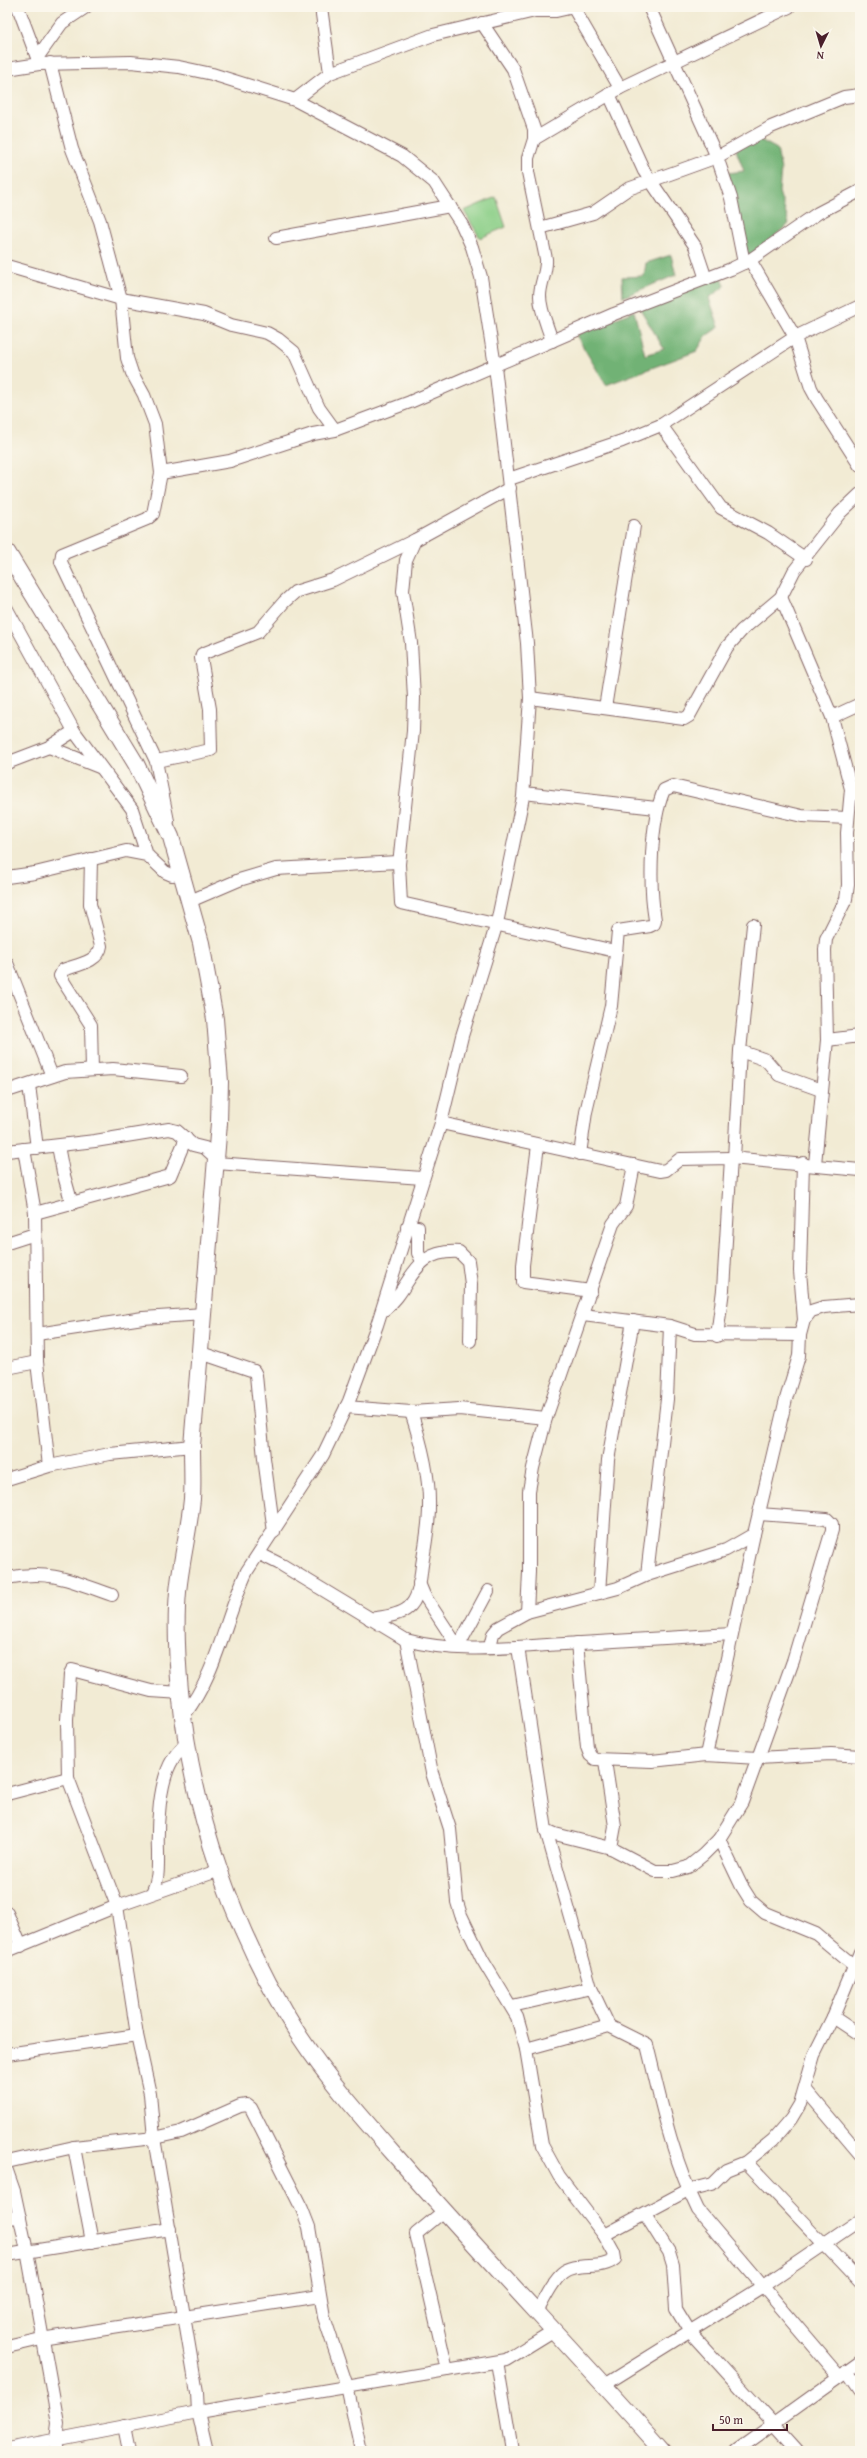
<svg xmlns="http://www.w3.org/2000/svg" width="867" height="2458" font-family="'Gentium Book Plus',serif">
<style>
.green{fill:#8ccf88;stroke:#6b775a}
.forest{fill:#71b274;stroke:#5e6850}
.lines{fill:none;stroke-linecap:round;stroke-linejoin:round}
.minor-casing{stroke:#856666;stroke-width:14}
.major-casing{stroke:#856666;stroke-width:18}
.minor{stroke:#fff;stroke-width:12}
.major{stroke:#fff;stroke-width:16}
</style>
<rect width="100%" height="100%" fill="#fbf7ec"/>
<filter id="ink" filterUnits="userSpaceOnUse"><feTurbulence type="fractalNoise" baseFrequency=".025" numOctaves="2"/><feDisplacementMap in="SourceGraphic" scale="8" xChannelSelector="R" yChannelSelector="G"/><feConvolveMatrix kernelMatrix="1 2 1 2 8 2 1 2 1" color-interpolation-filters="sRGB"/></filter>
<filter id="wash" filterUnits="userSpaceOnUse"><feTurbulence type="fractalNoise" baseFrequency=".012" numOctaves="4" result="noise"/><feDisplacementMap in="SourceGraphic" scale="16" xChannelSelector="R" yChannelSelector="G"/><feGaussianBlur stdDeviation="0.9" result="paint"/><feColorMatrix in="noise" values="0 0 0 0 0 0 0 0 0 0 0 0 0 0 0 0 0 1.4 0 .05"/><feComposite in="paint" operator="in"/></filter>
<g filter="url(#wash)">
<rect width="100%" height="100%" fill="#f2ebd4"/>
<path class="green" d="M496,197l10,30 -26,11 -16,-27z"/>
<g class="forest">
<path d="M757,138l20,11 4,21 -2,22 10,32 -41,34 -20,-85 16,-2 -8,-21z"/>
<path d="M671,255l5,20 -53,22 -1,-20 22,-1 2,-13z"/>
<path d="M720,273l5,13 -16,12 10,29 -13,9 -9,15 -91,34 -30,-50 58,-24 11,44 19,-6 -25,-42z"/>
</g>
</g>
<g filter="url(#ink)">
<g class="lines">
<g class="minor-casing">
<g id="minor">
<path d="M18,7l21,56"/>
<path d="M321,7l9,66"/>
<path d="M573,7l47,81"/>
<path d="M649,7l68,150 14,41 13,65"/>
<path d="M482,23l31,46 21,60v10l-6,19v14l18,87c1,13 -6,24 -6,37 0,15 8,31 12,45"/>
<path d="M37,58l25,-35 24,-16"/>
<path d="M50,63l22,86 28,72 21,78 6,59 5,15 12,22 11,29 6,49 -8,41 -6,5 -85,35 -1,8 95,199 12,60"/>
<path d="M7,69l32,-5 92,-2 48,5 33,7 83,26 107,56 32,26 28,43 10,22 9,30 14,89 32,277 3,55 -7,99 -26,126 -35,113 -21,87 -64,202 -28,76 -26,54 -76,116c-22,47 -30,103 -63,144"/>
<path d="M609,94l35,77 51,75 11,33"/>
<path d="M295,100l35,-27 103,-38 102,-24h21l18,-4"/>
<path d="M534,139l86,-51 169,-81"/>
<path d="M540,228l53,-15 35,-24 89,-32 54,-30 73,-30 16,-2"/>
<path d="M276,238l174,-32"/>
<path d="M750,260l45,77 16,51 6,11 43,67"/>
<path d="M7,266l114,33 83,15 27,11 36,8 11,6 16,13 25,56 16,22"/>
<path d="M661,425l60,83 47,25 38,26"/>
<path d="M161,473l69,-12 83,-27 22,-4 75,-28 204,-88 117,-45 19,-9 68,-47 42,-22"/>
<path d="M509,479l113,-38 39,-16 134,-88 65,-31"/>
<path d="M781,597l51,120 19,72 -4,44 1,52 -2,14 -20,40 -1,11 2,90 -12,124"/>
<path d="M7,609l67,122 58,78 15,46"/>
<path d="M530,698l154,21 5,-3 38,-69 15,-17 39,-33 13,-26 46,-58 20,-19"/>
<path d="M605,708l29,-182"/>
<path d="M832,717l28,-13"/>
<path d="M49,747l50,20"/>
<path d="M156,761l55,-11 -1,-41 -9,-51 1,-4 56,-22 26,-30 11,-10 38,-12 82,-40 95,-52"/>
<path d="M7,763l42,-16 25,-16"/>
<path d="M524,793l132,15"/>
<path d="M91,859l-1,45 11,42c-2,16 -25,19 -38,24l-3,6 31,49 1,45"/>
<path d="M399,864l14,-133 1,-33 -3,-55 -8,-52 3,-31 9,-20"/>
<path d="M7,877l28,-4 91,-22 21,4 18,17 7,3 11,-2"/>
<path d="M190,901l49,-21 37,-11 121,-7 2,2 2,39 214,48"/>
<path d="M753,925l-13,126 26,9 13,15 42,15"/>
<path d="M7,963l45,113"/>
<path d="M827,1040l33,-4"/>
<path d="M29,1085l8,63"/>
<path d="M7,1091l58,-19 48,-3 68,7"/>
<path d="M441,1123l219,48 6,-1 14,-11 51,-1 129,12"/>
<path d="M538,1145l-15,120v17l68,9"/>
<path d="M58,1146l5,26 9,32"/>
<path d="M24,1149l11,64 2,149 12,104"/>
<path d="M7,1151l88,-10 74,-12 8,2 16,14 12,3 11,10"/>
<path d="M580,1154l6,-42 25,-106 7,-75 32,-5 4,-2 1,-4c-6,-36 -5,-97 9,-130l9,-4 129,30 46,2"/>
<path d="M734,1158l6,-107"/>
<path d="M216,1163l206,15"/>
<path d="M803,1163l-3,108 4,49"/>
<path d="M35,1213l135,-37 16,-38"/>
<path d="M407,1227h11v26l4,8"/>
<path d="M7,1243l28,-9"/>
<path d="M384,1310c29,-22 26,-61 75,-58l9,9 3,23 -1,57"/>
<path d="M583,1315l87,11 25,8 105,1"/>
<path d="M37,1334l106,-16 61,-4"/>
<path d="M717,1336l6,-46 8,-132"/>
<path d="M201,1353l53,18 2,4 8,83 10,74"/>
<path d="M7,1368l30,-6"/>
<path d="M346,1407l65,5 48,-3 87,9"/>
<path d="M7,1479l42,-13 61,-12 82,-8"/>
<path d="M260,1554l22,11 124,75c50,14 106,7 158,4 56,-3 112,-7 168,-10"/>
<path d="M647,1575l20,-176 3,-73"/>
<path d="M7,1578c43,-9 65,3 105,17"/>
<path d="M419,1583l5,12 34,52 30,-56"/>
<path d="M599,1593l9,-133 25,-139"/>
<path d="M527,1612l2,-40v-81l4,-23 13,-50 67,-194 13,-18 8,-41"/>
<path d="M370,1619c12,-2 29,-3 38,-11 12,-10 12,-29 14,-43 3,-19 7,-38 7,-58 1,-32 -8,-65 -18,-95"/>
<path d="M406,1640l26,133 18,56 7,73 4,13 21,44 35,58 9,32 16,96 17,31 45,59 10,18 1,6c-14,12 -39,2 -53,14 -11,10 -18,27 -25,39"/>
<path d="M577,1643l10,104 3,8 5,4 57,2 54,-6 52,3 73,-4 29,2"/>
<path d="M490,1647l3,-13 5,-6 29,-16 91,-24 29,-13 79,-25 28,-16"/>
<path d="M518,1647l28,183 9,4 56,14 44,23h18l15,-4 15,-12 16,-16 23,-37 16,-44 35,-97 39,-131v-6l-5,-5 -68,-5"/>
<path d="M181,1693l-30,-2 -79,-21 -2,4 -3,46 1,58 49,128 20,129 13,59 4,44 43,255 1,19 9,39"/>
<path d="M706,1755l48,-221 32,-135 13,-43 1,-21 4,-15 7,-9 13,-4 36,-3"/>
<path d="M605,1761l10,65 -4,22"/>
<path d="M7,1794l61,-16"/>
<path d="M546,1830l45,158 18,38"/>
<path d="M719,1839l22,46 10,16 14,12 51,21 37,31"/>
<path d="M152,1893c7,-14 6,-26 6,-41 -1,-26 1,-71 15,-93 3,-6 9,-11 14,-17"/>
<path d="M7,1913l14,33"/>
<path d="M7,1951l110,-45 103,-36"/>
<path d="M512,2006l79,-18"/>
<path d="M833,2017l27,18"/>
<path d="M526,2049l83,-23 38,19c14,56 25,113 51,165l141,166"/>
<path d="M7,2054l130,-19"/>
<path d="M805,2089l55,65"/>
<path d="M74,2147l18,95"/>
<path d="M7,2162l67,-15 80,-9 27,-6 59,-26 7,-1 4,3 51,101 7,18 15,90 23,69 14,65"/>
<path d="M746,2162l114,120"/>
<path d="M7,2171l7,20 13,60 31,172 -2,17 2,11"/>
<path d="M444,2211l-28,23 31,136"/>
<path d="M645,2214l24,38 4,13 3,44 14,23 108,119"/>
<path d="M7,2218l13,-1"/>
<path d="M604,2235l84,-45 24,-6 14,-14 20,-8 27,-22 18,-21 9,-15 14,-49 19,-38 27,-65"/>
<path d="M7,2255l163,-26"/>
<path d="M7,2347l34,-8 279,-43"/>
<path d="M497,2362l15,89"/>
<path d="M847,2371l13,19"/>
<path d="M604,2385l159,-99 97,-66"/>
<path d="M124,2426l5,25"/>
<path d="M7,2449l191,-37 308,-52 47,-29"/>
<path d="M736,2451l124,-89"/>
</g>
</g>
<g class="major-casing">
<path id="major" d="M7,552l129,212 35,73 30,106 14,76 5,63 -1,41 -27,323c0,18 1,36 0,53 -3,31 -11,62 -14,93 -3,33 -1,66 2,99 12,122 54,243 120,346 33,50 76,96 115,141 81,92 167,181 248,273"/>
</g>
<use href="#minor" class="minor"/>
<use href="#major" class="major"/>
</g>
</g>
<rect width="867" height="2458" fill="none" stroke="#fbf7ec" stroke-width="24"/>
<g transform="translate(821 46) rotate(185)" stroke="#fbf7ec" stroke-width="3" paint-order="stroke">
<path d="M0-3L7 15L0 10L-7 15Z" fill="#4a1f2b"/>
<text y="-6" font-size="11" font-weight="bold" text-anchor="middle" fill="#4a1f2b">N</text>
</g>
<path d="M713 2424v6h74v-6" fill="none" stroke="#4a1f2b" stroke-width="2"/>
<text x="719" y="2424" font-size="12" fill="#4a1f2b" stroke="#fbf7ec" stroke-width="3" paint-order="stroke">50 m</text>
</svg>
